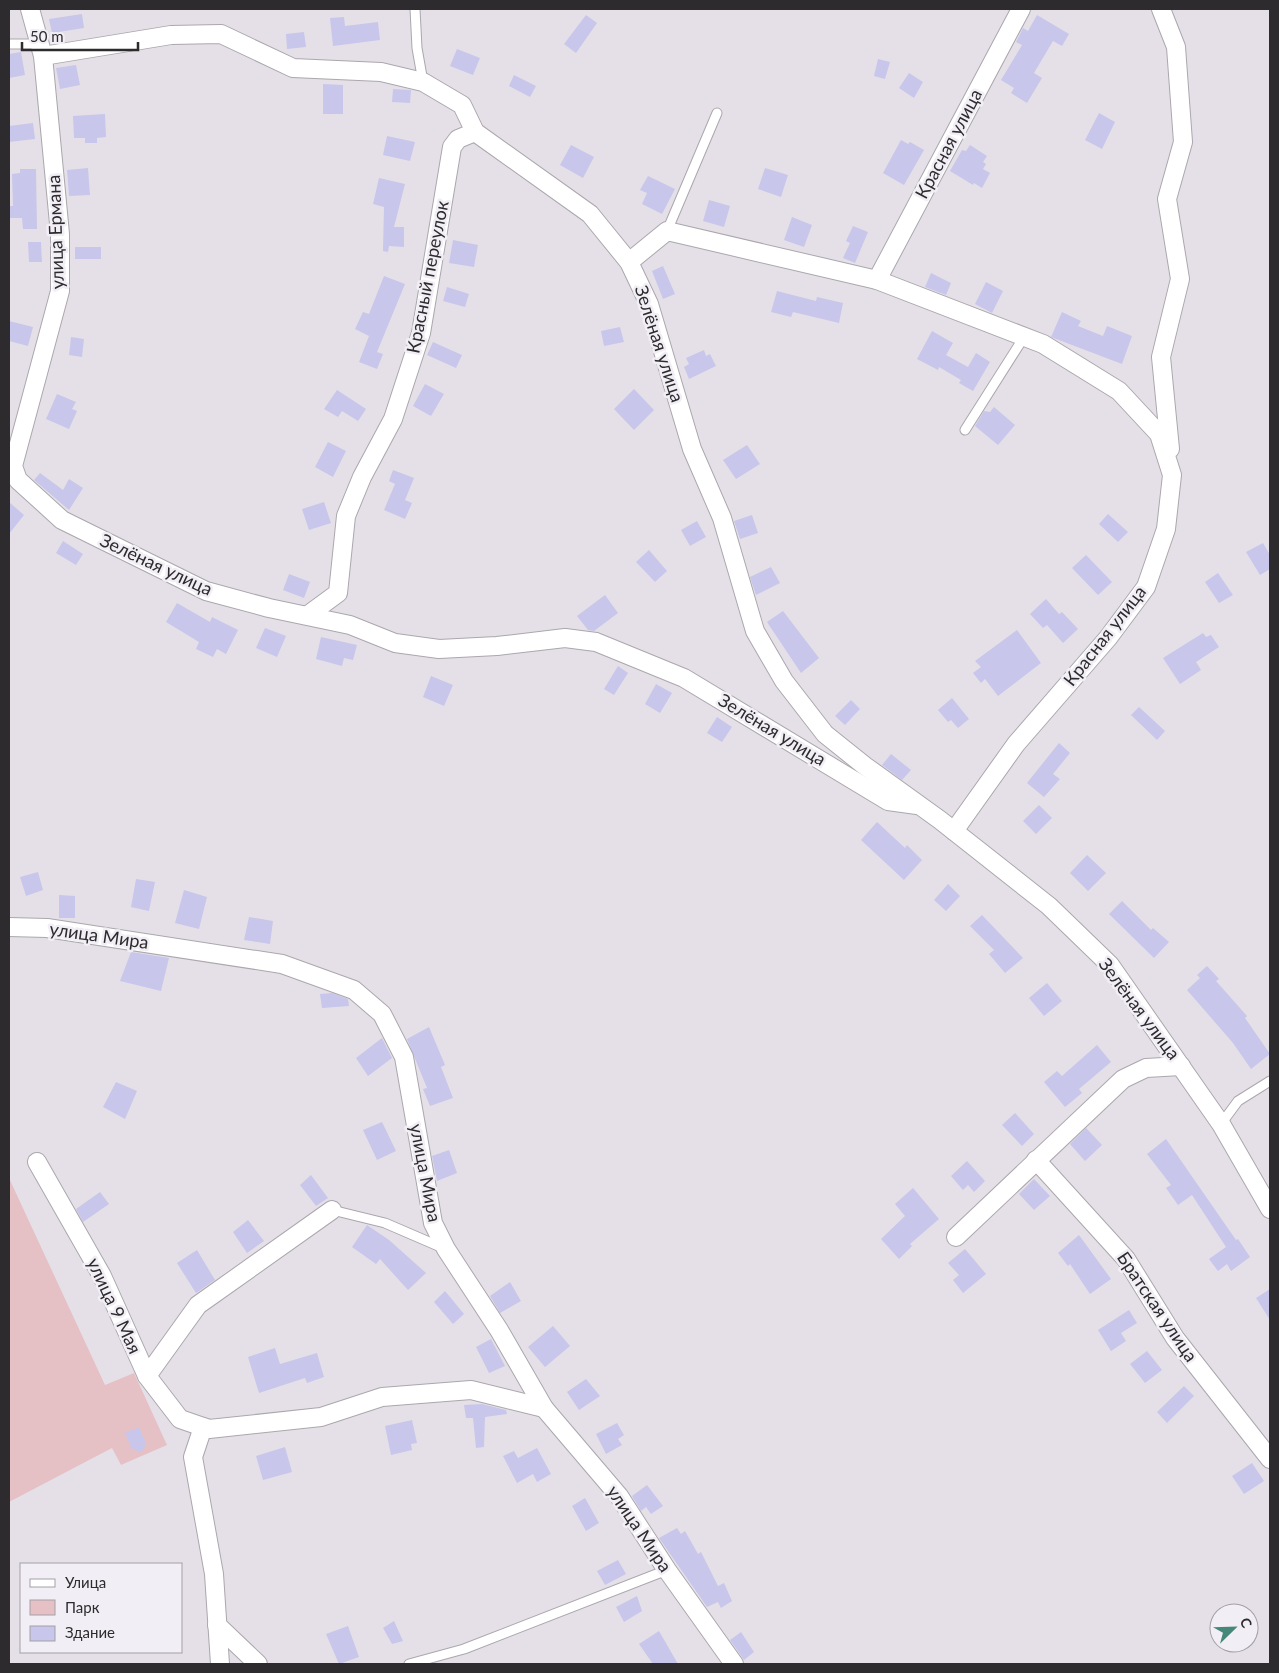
<svg xmlns="http://www.w3.org/2000/svg" width="1279" height="1673" font-family="Lato,sans-serif">
<style>
.green{fill:#e5c1c6}
.building{fill:#c8c6eb}
.lines{fill:none;stroke-linecap:round;stroke-linejoin:round}
.service-casing{stroke:#aba7ad;stroke-width:11}
.minor-casing{stroke:#aba7ad;stroke-width:20}
.service{stroke:#fff;stroke-width:9}
.minor{stroke:#fff;stroke-width:18}
.labels{text-anchor:middle;stroke-width:5;stroke-linejoin:round;paint-order:stroke}
.street-label{font-size:18px;fill:#2d2b2d;stroke:#f2eef5}
</style>
<rect width="100%" height="100%" fill="#e5e0e7"/>
<path class="green" d="M9,1178l96,207 29,-12 33,72 -46,20 -9,-17 -103,54z"/>
<g class="building">
<path d="M82,14l2,14 -32,5 -3,-14z"/>
<path d="M586,15l11,8 -21,30 -12,-9z"/>
<path d="M1037,15l32,19 -7,12 -9,-5 -19,32 8,5 -15,25 -16,-10 3,-5 -13,-8 21,-35 -6,-3 7,-14 5,3z"/>
<path d="M344,17l1,9 33,-4 2,18 -47,6 -3,-28z"/>
<path d="M304,32l2,15 -19,2 -1,-15z"/>
<path d="M457,49l23,9 -7,17 -23,-9z"/>
<path d="M21,52l4,23 -16,3v-24z"/>
<path d="M878,59l12,3 -5,17 -11,-3z"/>
<path d="M76,65l4,20 -20,4 -4,-21z"/>
<path d="M909,73l14,9 -9,16 -15,-10z"/>
<path d="M514,75l22,11 -6,11 -21,-11z"/>
<path d="M323,84l20,1v29h-20z"/>
<path d="M393,89l18,1 -1,13 -18,-1z"/>
<path d="M1099,113l16,9 -13,27 -17,-9z"/>
<path d="M105,114l1,23 -9,1v5h-12v-5h-11l-1,-22z"/>
<path d="M33,123l2,16 -26,3v-16z"/>
<path d="M387,136l28,6 -5,19 -27,-6z"/>
<path d="M901,140l7,4 2,-2 14,8 -20,35 -21,-12z"/>
<path d="M571,145l23,12 -11,21 -23,-13z"/>
<path d="M970,145l17,11 -4,6 3,2 -3,5 7,4 -8,15 -8,-5 -1,2 -23,-14 12,-21 4,1z"/>
<path d="M88,168l2,27 -21,1 -2,-26z"/>
<path d="M765,168l23,7 -7,22 -23,-8z"/>
<path d="M20,169h16l1,60h-14l-1,-11h-13v-12h4l-1,-32 8,-1z"/>
<path d="M648,176l27,13 -13,25 -20,-10 5,-11 -7,-3z"/>
<path d="M379,178l26,6 -11,43h10v20l-15,-1 -1,6 -5,-1 1,-44 -11,-3z"/>
<path d="M709,200l21,6 -6,21 -21,-6z"/>
<path d="M792,217l20,8 -8,22 -20,-7z"/>
<path d="M853,226l15,6 -13,31 -12,-5 7,-15 -4,-2z"/>
<path d="M453,240l25,5 -4,22 -25,-4z"/>
<path d="M28,242h13l1,20h-13z"/>
<rect x="75" y="247" width="26" height="12"/>
<path d="M663,266l12,28 -12,5 -11,-28z"/>
<path d="M931,273l20,10 -5,12 -21,-8z"/>
<path d="M384,276l21,8 -28,68 6,2 -6,15 -18,-7 10,-26 -14,-7 8,-17 6,2z"/>
<path d="M986,282l17,9 -11,22 -17,-9z"/>
<path d="M447,287l22,7 -4,13 -22,-6z"/>
<path d="M777,291l39,10 1,-4 26,6 -4,20 -46,-11 -2,5 -20,-5z"/>
<path d="M1062,312l19,9 -3,5 25,10 4,-10 25,10 -10,28 -71,-27z"/>
<path d="M9,321l24,6 -5,19 -19,-5z"/>
<path d="M620,327l4,15 -20,4 -3,-15z"/>
<path d="M932,331l21,12 -7,12 22,12 8,-14 14,9 -17,29 -14,-8 2,-3 -22,-13 -1,3 -21,-11z"/>
<path d="M71,337l13,2 -2,18 -13,-2z"/>
<path d="M433,342l29,13 -6,13 -29,-13z"/>
<path d="M704,350l2,6 4,-2 6,12 -27,13 -5,-12 5,-3 -3,-6z"/>
<path d="M425,384l19,10 -13,22 -18,-10z"/>
<path d="M634,389l20,21 -20,20 -20,-21z"/>
<path d="M337,390l29,19 -8,12 -16,-10 -4,6 -14,-8z"/>
<path d="M57,394l19,8 -4,7 5,2 -8,18 -23,-10z"/>
<path d="M994,407l21,18 -17,20 -23,-19 9,-15 6,1z"/>
<path d="M328,442l18,9 -13,26 -18,-10z"/>
<path d="M747,445l13,19 -24,15 -13,-19z"/>
<path d="M393,470l21,8 -9,22 7,3 -7,16 -21,-9 11,-26 -6,-3z"/>
<path d="M40,473l23,17 6,-11 14,9 -14,22 -35,-30z"/>
<path d="M9,502l15,13 -15,19z"/>
<path d="M324,502l7,21 -22,7 -7,-21z"/>
<path d="M1108,514l20,18 -10,10 -19,-18z"/>
<path d="M752,515l6,18 -18,6 -6,-18z"/>
<path d="M697,521l9,16 -16,9 -9,-16z"/>
<path d="M63,541l20,13 -7,11 -20,-12z"/>
<path d="M1263,543l7,12v14l-10,6 -14,-23z"/>
<path d="M649,550l18,21 -12,11 -19,-20z"/>
<path d="M1086,555l26,27 -14,13 -26,-27z"/>
<path d="M771,567l9,16 -24,12 -6,-18z"/>
<path d="M1218,573l15,22 -14,8 -14,-21z"/>
<path d="M289,574l21,8 -6,16 -21,-8z"/>
<path d="M605,595l13,18 -24,18 -6,-1 -11,-14z"/>
<path d="M1046,599l13,15 3,-2 16,17 -15,14 -16,-18 -4,3 -13,-14z"/>
<path d="M177,603l33,19 2,-5 26,13 -12,24 -9,-5 -4,8 -17,-8 3,-7 -33,-20z"/>
<path d="M783,611l36,47 -18,15 -34,-51z"/>
<path d="M265,628l21,8 -9,21 -21,-9z"/>
<path d="M1017,630l24,33 -43,33 -13,-17 -4,4 -8,-10 8,-6 -6,-6z"/>
<path d="M1203,633l3,4 5,-2 8,12 -23,15 5,8 -21,14 -17,-26z"/>
<path d="M321,637l36,8 -4,15 -9,-2 -2,8 -26,-7z"/>
<path d="M618,666l10,7 -14,22 -10,-6z"/>
<path d="M431,676l22,9 -9,21 -21,-9z"/>
<path d="M656,684l16,9 -12,20 -15,-9z"/>
<path d="M952,698l17,21 -11,9 -7,-8 -3,2 -10,-12z"/>
<path d="M851,700l9,9 -15,16 -10,-9z"/>
<path d="M1139,707l26,24 -8,9 -26,-25z"/>
<path d="M717,717l15,10 -10,15 -15,-9z"/>
<path d="M1059,743l11,10 -17,21 7,5 -16,18 -17,-14z"/>
<path d="M891,754l20,16 -9,10 -20,-15z"/>
<path d="M1039,805l13,13 -16,16 -13,-13z"/>
<path d="M877,822l28,26 2,-3 15,15 -18,20 -43,-40z"/>
<path d="M1087,855l19,18 -18,18 -18,-18z"/>
<path d="M38,872l5,18 -17,6 -6,-19z"/>
<path d="M136,879l19,3 -6,29 -18,-4z"/>
<path d="M948,884l12,12 -14,15 -12,-11z"/>
<path d="M184,890l23,7 -8,32 -24,-6z"/>
<path d="M59,895l16,1v22h-16z"/>
<path d="M1122,901l29,29 2,-2 16,14 -15,16 -45,-44z"/>
<path d="M982,915l41,43 -18,15 -16,-19 5,-4 -24,-24z"/>
<path d="M249,917l24,4 -3,23 -26,-4z"/>
<path d="M131,952l38,6 -8,33 -41,-10z"/>
<path d="M1207,966l12,13 -3,2 31,35 -2,2 25,36 -19,15 -18,-26 -46,-53 13,-12 -3,-3z"/>
<path d="M1047,983l15,18 -18,15 -15,-18z"/>
<path d="M332,993l16,6 1,7 -27,2 -2,-14z"/>
<path d="M429,1027l16,38 -4,2 12,31 -23,8 -7,-17 4,-1 -20,-49z"/>
<path d="M382,1038l10,20 -24,18 -12,-18z"/>
<path d="M1097,1045l14,17 -32,27 3,4 -17,14 -21,-25 13,-11 5,5z"/>
<path d="M116,1082l21,9 -12,28 -22,-12z"/>
<path d="M1015,1113l19,21 -12,12 -20,-21z"/>
<path d="M382,1122l14,29 -19,9 -14,-30z"/>
<path d="M1086,1128l16,17 -17,16 -15,-17z"/>
<path d="M1166,1139l70,101 2,-1 12,18 -19,14 -4,-7 -9,7 -9,-12 17,-12 -34,-52 -14,10 -12,-17 5,-3 -24,-31z"/>
<path d="M449,1150l8,23 -20,8 -5,-25z"/>
<path d="M967,1161l18,20 -11,11 -6,-7 -5,5 -12,-14z"/>
<path d="M311,1175l17,23 -12,8 -16,-21z"/>
<path d="M1034,1179l16,17 -16,14 -15,-16z"/>
<path d="M913,1188l26,31 -29,25 2,2 -13,13 -18,-20 24,-23 -10,-12z"/>
<path d="M100,1192l9,12 -26,18 -7,-13z"/>
<path d="M248,1220l16,21 -17,12 -14,-21z"/>
<path d="M367,1225l22,15 37,33 -18,17 -28,-31 -4,5 -24,-17z"/>
<path d="M1079,1235l32,44 -21,15 -20,-30 -2,2 -10,-13z"/>
<path d="M965,1249l21,25 -23,19 -10,-13 6,-5 -11,-12z"/>
<path d="M197,1250l18,30 -19,13 -19,-30z"/>
<path d="M510,1282l11,19 -21,12 -10,-17z"/>
<path d="M1270,1289v31l-14,-22z"/>
<path d="M445,1291l19,23 -11,10 -19,-22z"/>
<path d="M1129,1310l8,13 -16,10 5,8 -15,10 -13,-21z"/>
<path d="M553,1326l17,20 -25,21 -17,-20z"/>
<path d="M491,1339l14,27 -16,7 -13,-26z"/>
<path d="M275,1348l5,16 37,-11 7,24 -17,6 -2,-5 -46,15 -11,-36z"/>
<path d="M1147,1351l15,19 -17,13 -15,-19z"/>
<path d="M586,1379l14,17 -21,14 -12,-18z"/>
<path d="M1184,1386l10,10 -27,27 -10,-11z"/>
<path d="M482,1404l24,6 1,4 -22,3 -1,30 -8,1 -3,-30h-7l-2,-13z"/>
<path d="M412,1420l5,23 -6,1 1,6 -21,5 -6,-29z"/>
<path d="M617,1423l7,12 -6,4 4,6 -16,9 -10,-20z"/>
<path d="M139,1427l7,17 -4,8 -10,-3 -7,-16z"/>
<path d="M285,1447l7,25 -29,8 -7,-24z"/>
<path d="M537,1448l14,26 -14,8 -4,-8 -16,9 -14,-27 11,-5 4,7z"/>
<path d="M1252,1463l12,18 -20,13 -12,-18z"/>
<path d="M647,1485l16,21 -12,8 -5,-7 -5,4 -9,-15z"/>
<path d="M585,1498l14,25 -13,8 -14,-25z"/>
<path d="M677,1528l4,6 4,-3 13,23 3,-2 17,34 6,-3 8,18 -11,7 -3,-6 -11,5 -48,-69z"/>
<path d="M618,1560l8,14 -21,11 -8,-14z"/>
<path d="M637,1596l5,15 -18,11 -8,-15z"/>
<path d="M394,1621l9,20 -11,3 -9,-16z"/>
<path d="M348,1626l11,31 -20,7 -13,-30z"/>
<path d="M659,1631l19,33h-25l-14,-20z"/>
<path d="M741,1632l13,20 -10,8 -14,-20z"/>
</g>
<g class="lines">
<g class="service-casing">
<g id="service">
<path d="M415,9l2,39 6,34"/>
<path d="M9,44h31"/>
<path d="M667,231l50,-118"/>
<path d="M965,430l59,-93"/>
<path d="M1221,1124l17,-23 32,-20"/>
<path d="M332,1210l53,13 58,25"/>
<path d="M409,1664l55,-15 203,-79"/>
</g>
</g>
<g class="minor-casing">
<g id="minor">
<path d="M30,9l13,47 17,178v57l-47,175 5,14 44,40 144,71 63,17 81,17 45,18 44,6 58,-3 68,-8 31,4 88,36 204,123 29,4"/>
<path d="M1161,9l15,38 7,95 -16,57 13,80 -19,78 9,92"/>
<path d="M43,56l128,-21 50,-1 72,34 88,4 42,10 39,23 13,27 115,82 39,48 20,42 43,145 30,69 33,113 29,50 41,53 40,32 75,54 109,86 61,59 111,159 49,85"/>
<path d="M629,262l38,-31 210,49 166,64 76,47 40,43 13,41 -6,54 -20,58 -38,51 -92,106 -62,87"/>
<path d="M877,280l144,-271"/>
<path d="M308,615l30,-22 8,-77 16,-39 31,-58 28,-86 31,-186 6,-8 17,-7"/>
<path d="M9,927l38,1 235,36 72,26 28,24 22,43 29,166 13,26 53,81 45,78 75,88 48,74 67,94"/>
<path d="M1036,1160l90,99 49,79 95,121"/>
<path d="M37,1162l65,114 45,100 33,43 29,10 112,-12 61,-20 89,-7 73,18"/>
<path d="M956,1237l167,-158 23,-11 35,-2"/>
<path d="M147,1376l51,-71 134,-95"/>
<path d="M203,1427l-10,30 21,117 6,90"/>
<path d="M217,1625l41,39"/>
</g>
</g>
<use href="#service" class="service"/>
<use href="#minor" class="minor"/>
</g>
<g class="labels">
<g class="street-label">
<text transform="translate(949 144) rotate(-62)" y="6">Красная улица</text>
<text transform="translate(56 232) rotate(-92)" y="6">улица Ермана</text>
<text transform="translate(428 277) rotate(-79)" y="6">Красный переулок</text>
<text transform="translate(659 344) rotate(72)" y="6">Зелёная улица</text>
<text transform="translate(156 565) rotate(25)" y="6">Зелёная улица</text>
<text transform="translate(1105 636) rotate(-52)" y="6">Красная улица</text>
<text transform="translate(772 730) rotate(31)" y="6">Зелёная улица</text>
<text transform="translate(99 936) rotate(8)" y="6">улица Мира</text>
<text transform="translate(1139 1009) rotate(53)" y="6">Зелёная улица</text>
<text transform="translate(425 1173) rotate(79)" y="6">улица Мира</text>
<text transform="translate(114 1306) rotate(65)" y="6">улица 9 Мая</text>
<text transform="translate(1157 1307) rotate(56)" y="6">Братская улица</text>
<text transform="translate(639 1529) rotate(56)" y="6">улица Мира</text>
</g>
</g>
<rect width="1279" height="1673" fill="none" stroke="#2d2b2d" stroke-width="20"/>
<rect x="20" y="1563" width="162" height="90" fill="#f2eef5" stroke="#a3a0a5"/>
<rect x="30" y="1579" width="25" height="8" fill="#ffffff" stroke="#a3a0a5"/>
<text x="65" y="1588" font-size="15" fill="#2d2b2d">Улица</text>
<rect x="30" y="1600" width="25" height="15" fill="#e5c1c6" stroke="#a3a0a5"/>
<text x="65" y="1613" font-size="15" fill="#2d2b2d">Парк</text>
<rect x="30" y="1626" width="25" height="15" fill="#c8c6eb" stroke="#a3a0a5"/>
<text x="65" y="1638" font-size="15" fill="#2d2b2d">Здание</text>
<g transform="translate(1234 1628) rotate(67)"><circle r="24" fill="#f2eef5" stroke="#a3a0a5"/>
<path d="M0-4L9 19L0 12L-9 19Z" fill="#458778"/>
<text y="-8" font-size="14" font-weight="bold" text-anchor="middle" fill="#2d2b2d">С</text>
</g>
<path d="M22 42v8h116v-8" fill="none" stroke="#2d2b2d" stroke-width="2.5"/>
<text x="30" y="42" font-size="15" fill="#2d2b2d" stroke="#f2eef5" stroke-width="4" paint-order="stroke">50 m</text>
</svg>
